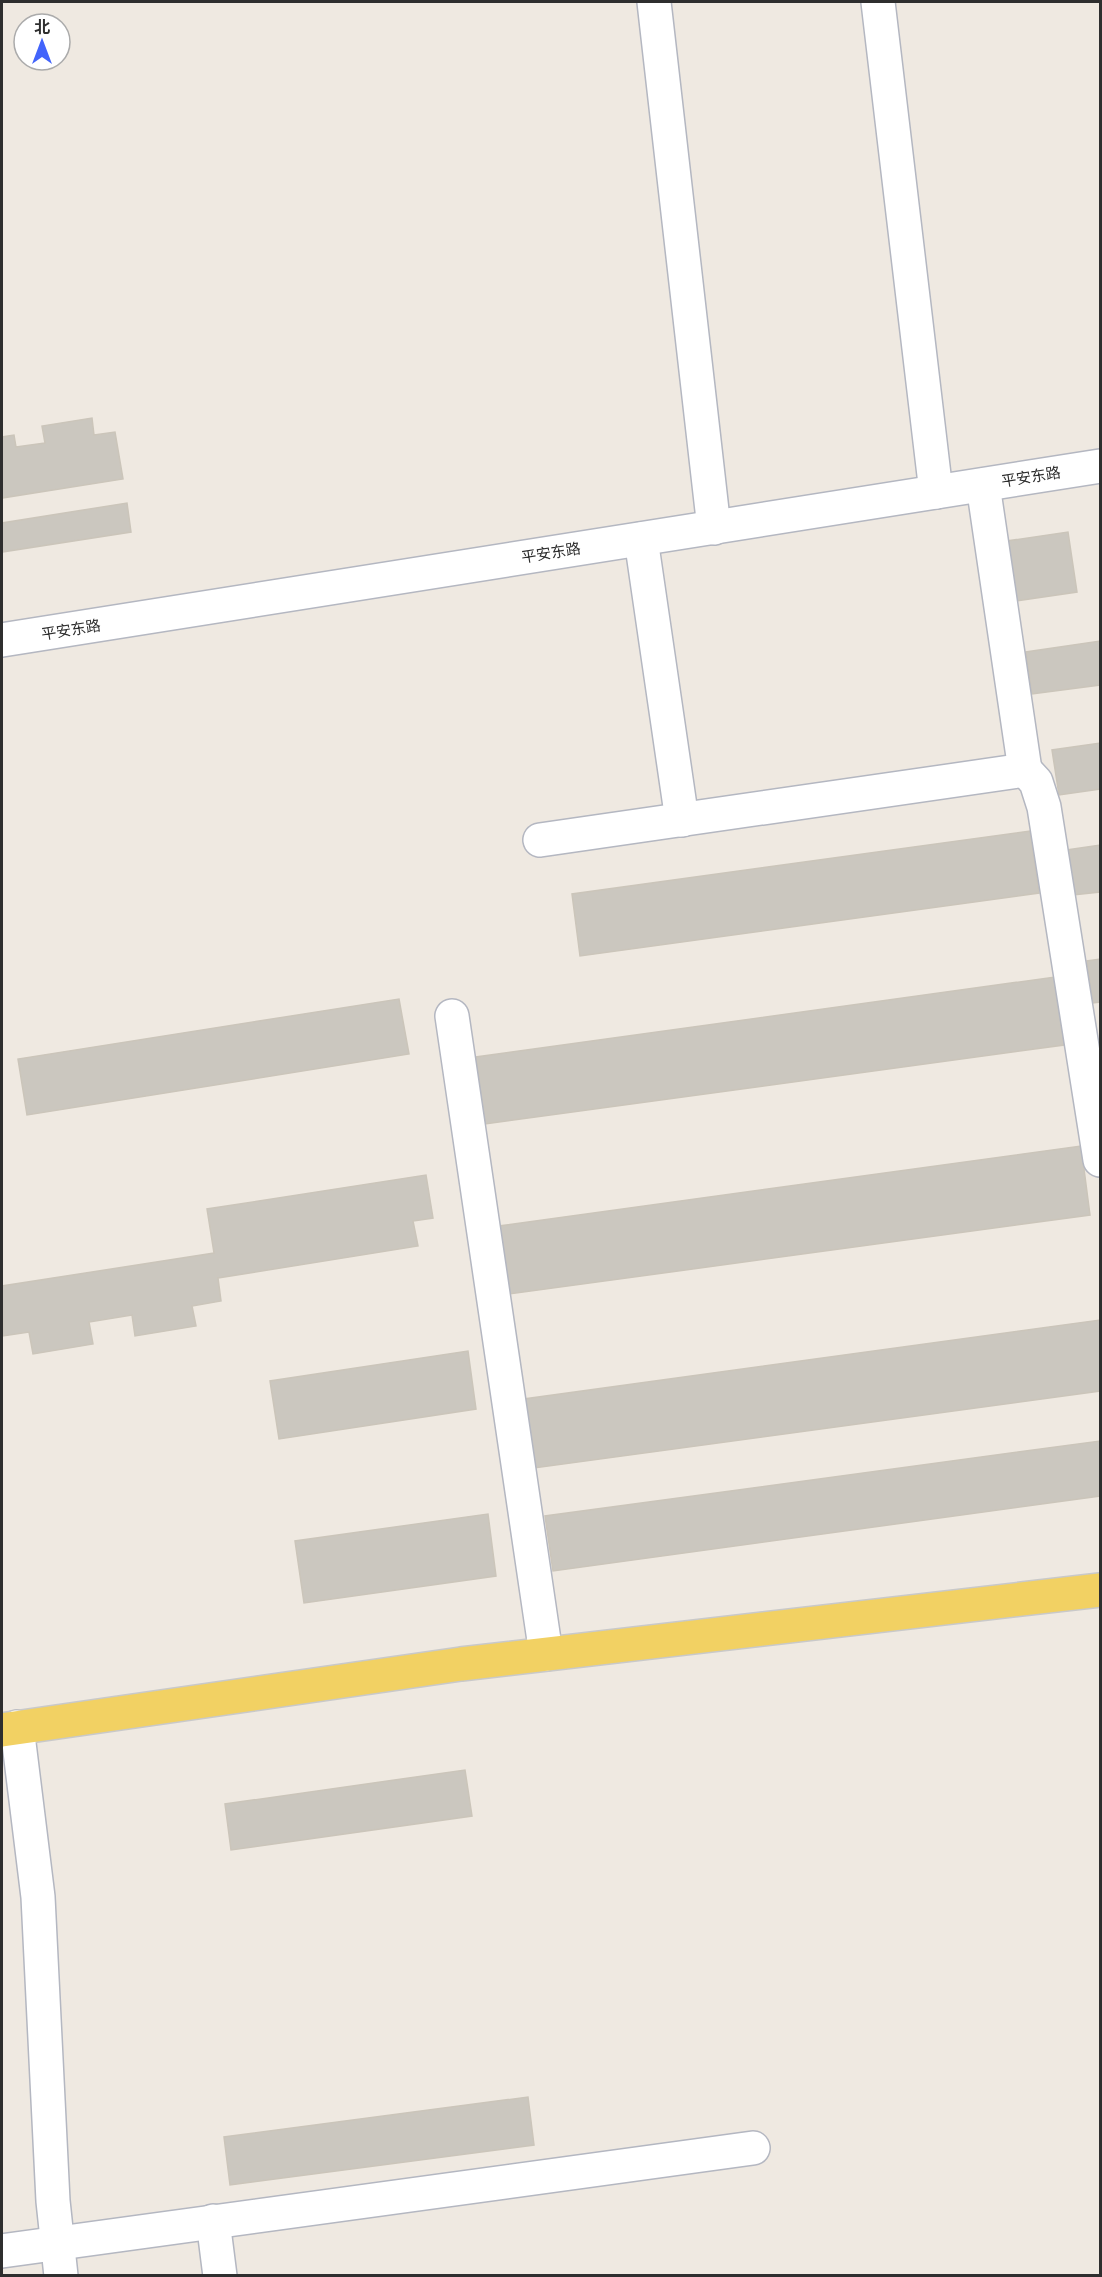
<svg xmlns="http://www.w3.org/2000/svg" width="1102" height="2277" font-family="Barlow,'Noto Sans SC',sans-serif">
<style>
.building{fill:#cbc7bf;stroke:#cbc5ba;stroke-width:1.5}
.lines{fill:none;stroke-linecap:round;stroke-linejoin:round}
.minor-casing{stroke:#b4b7c1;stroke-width:36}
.major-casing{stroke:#c9c9c9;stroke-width:36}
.minor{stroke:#fff;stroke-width:33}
.major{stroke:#f2d163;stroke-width:33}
.labels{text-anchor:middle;stroke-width:4.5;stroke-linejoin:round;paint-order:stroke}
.street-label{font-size:15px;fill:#2e2e2e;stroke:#fff}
</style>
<rect width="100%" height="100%" fill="#efe9e1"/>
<g class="building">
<path d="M92,418l2,17 21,-3 8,47 -121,19v-61l12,-2 2,12 29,-4 -3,-17z"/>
<path d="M127,503l4,29 -129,20v-29z"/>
<path d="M1068,532l9,60 -61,9 -9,-60z"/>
<path d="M1100,641v44l-68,9 -6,-42z"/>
<path d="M1100,743v46l-41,6 -7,-45z"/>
<path d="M1030,831l9,62 -459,63 -8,-62z"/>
<path d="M1100,845v47l-27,3 -6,-45z"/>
<path d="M1100,959v43l-7,1 -6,-42z"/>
<path d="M1055,977l9,68 -579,79 -9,-67z"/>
<path d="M399,999l10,55 -382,61 -9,-56z"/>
<path d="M1081,1146l9,69 -581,79 -10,-68z"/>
<path d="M426,1175l7,43 -20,3 5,25 -200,32 3,23 -29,5 4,20 -61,10 -3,-21 -43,7 4,22 -60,10 -4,-22 -26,4 -1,-50 212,-33 -7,-44z"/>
<path d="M1100,1320v71l-566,77 -10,-69z"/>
<path d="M468,1351l8,58 -197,30 -9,-58z"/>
<path d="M1100,1441v55l-547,75 -8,-55z"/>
<path d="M488,1514l8,62 -192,27 -9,-62z"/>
<path d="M465,1770l7,46 -241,34 -6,-46z"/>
<path d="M528,2097l6,48 -304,40 -6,-48z"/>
</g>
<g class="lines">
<g class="minor-casing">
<g id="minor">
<path d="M654,2l60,526"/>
<path d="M878,2l58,490"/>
<path d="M641,539l41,281"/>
<path d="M2,640l1098,-174"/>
<path d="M1025,770l11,12 8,25 56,353"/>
<path d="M540,840l485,-70 -42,-285"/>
<path d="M452,1016l94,638"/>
<path d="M17,1727l21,170 15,304 8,75"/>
<path d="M213,2221l7,55"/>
<path d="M2,2251l751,-103"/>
</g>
</g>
<g class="major-casing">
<path id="major" d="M2,1730l459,-66 639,-74"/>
</g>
<use href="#minor" class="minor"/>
<use href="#major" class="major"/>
</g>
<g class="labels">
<g class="street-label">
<text transform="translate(1031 477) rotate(-9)" y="5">平安东路</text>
<text transform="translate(551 553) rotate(-9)" y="5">平安东路</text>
<text transform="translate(71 630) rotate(-9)" y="5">平安东路</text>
</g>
</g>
<rect width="1102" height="2277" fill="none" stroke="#2e2e2e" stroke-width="6"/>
<g transform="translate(42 42)"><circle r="28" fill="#ffffff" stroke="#ababab" stroke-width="1.5"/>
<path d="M0-4.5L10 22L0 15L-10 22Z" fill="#4264fb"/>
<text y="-9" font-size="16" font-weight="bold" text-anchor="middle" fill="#2e2e2e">北</text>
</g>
</svg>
